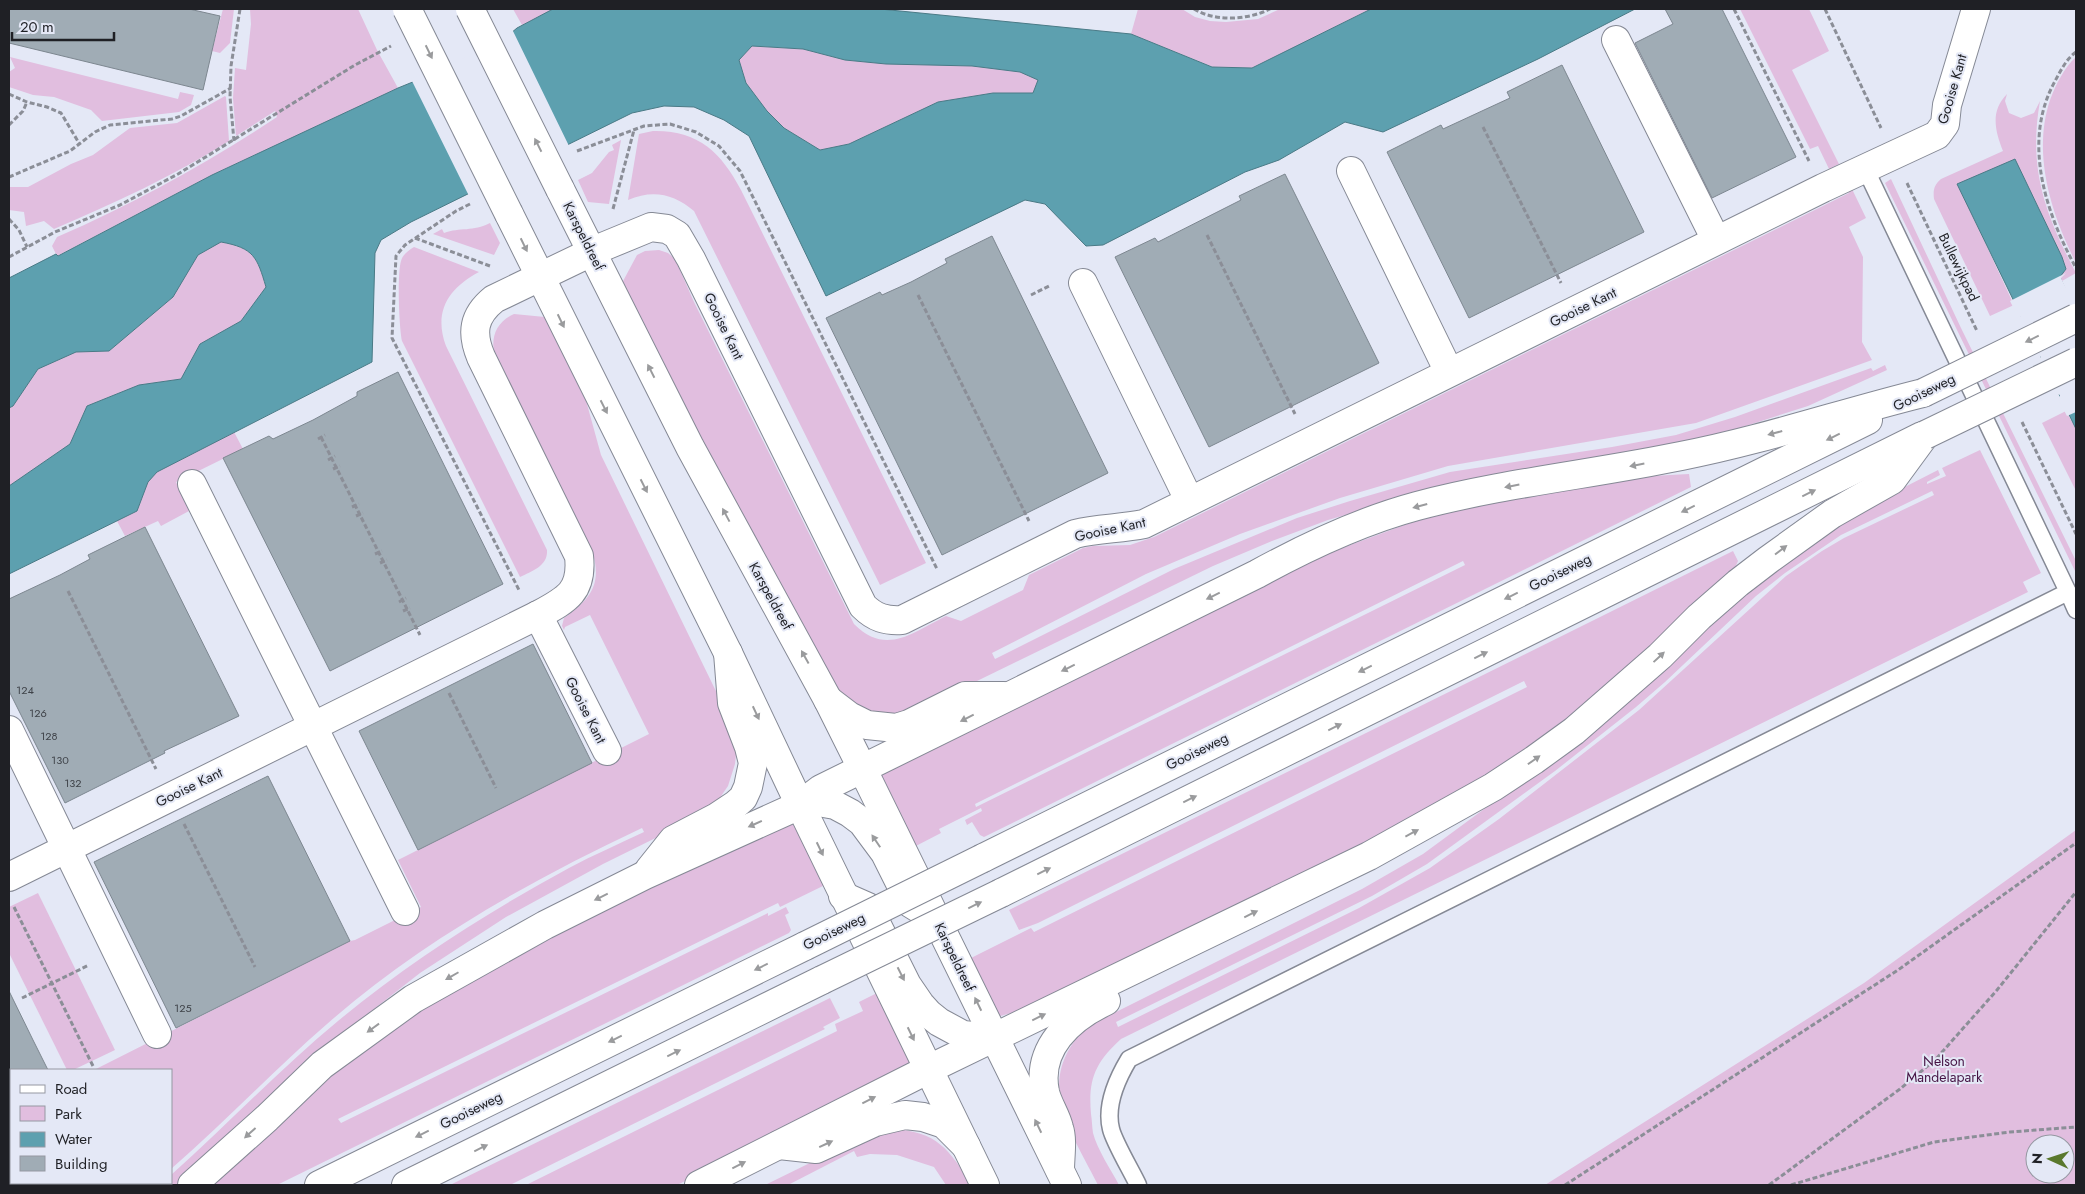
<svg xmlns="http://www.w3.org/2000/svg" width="2085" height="1194" font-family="Jost,sans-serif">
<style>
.green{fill:#e1bedf;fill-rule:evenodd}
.water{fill:#5da0af;stroke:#4a7a86;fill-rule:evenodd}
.pier{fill:#e4e8f6}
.building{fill:#a0acb5;stroke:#7d8790}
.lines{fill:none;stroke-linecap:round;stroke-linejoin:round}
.service-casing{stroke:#858995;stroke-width:19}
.minor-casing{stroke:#858995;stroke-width:30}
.tertiary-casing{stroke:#858995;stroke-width:30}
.secondary-casing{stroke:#858995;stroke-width:30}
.trunk-casing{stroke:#858995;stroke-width:30}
.path{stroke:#8b8e97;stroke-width:3;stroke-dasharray:5 2.5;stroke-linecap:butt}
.service{stroke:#fff;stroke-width:16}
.minor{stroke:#fff;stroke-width:28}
.tertiary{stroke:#fff;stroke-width:28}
.secondary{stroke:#fff;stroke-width:28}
.trunk{stroke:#fff;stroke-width:28}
.tertiary-bridge-casing{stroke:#858995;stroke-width:30;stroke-linecap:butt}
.trunk-bridge-casing{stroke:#858995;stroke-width:30;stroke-linecap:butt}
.tertiary-bridge{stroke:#fff;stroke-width:28}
.trunk-bridge{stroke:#fff;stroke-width:28}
.oneway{fill:#9a9b9d}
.labels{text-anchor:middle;stroke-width:4;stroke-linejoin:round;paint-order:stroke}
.number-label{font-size:11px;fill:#3f4349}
.street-label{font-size:14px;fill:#1f2025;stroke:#e4e8f6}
.park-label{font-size:14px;fill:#451344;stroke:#e4e8f6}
</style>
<rect width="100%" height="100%" fill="#e4e8f6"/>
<g class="green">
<path d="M223,9h11l-4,34 -10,10 -8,-2z"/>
<path d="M250,9h108l19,41 21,38 -186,87 -155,81 -5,-10 5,-9c78,-34 149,-73 220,-120l-2,-6 -39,25 -3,-38 2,-30 11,2 5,-46z"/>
<path d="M513,9h42l-33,16z"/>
<path d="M1138,9h44l13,8 15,4 16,1 32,-3 22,-10h91l-119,59 -39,-1 -82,-33z"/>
<path d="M1740,9h69l20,42 -37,19 47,94 -10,5 -11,-23 -8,3z"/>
<path d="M752,46l51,3 42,11 41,4 86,2 48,6 18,8 -5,13h-40l-55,9 -89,42 -29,6 -36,-22 -17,-17 -21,-28 -7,-23z"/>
<path d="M10,57l168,42 2,-7 14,3 -3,10 -12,7 -77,9 -11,-11 -37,-13 -21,-2 -24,-8v-15l6,-4z"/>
<path d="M2076,57v206c-25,-49 -44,-109 -26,-163 6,-16 14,-32 26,-43z"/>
<path d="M2007,94l-2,7 4,12 12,5 13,-5 6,-12c-12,68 5,113 36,172l-14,8 -2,-4 6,-8 -4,-12 -8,-15 -90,-60 -6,2 56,121 -24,11 -56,-117c-1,-9 0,-14 7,-20l62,-28c-8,-20 -13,-40 4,-57z"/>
<path d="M225,96l1,1 3,44c-55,35 -115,62 -175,88l-10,-8 -18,5 -2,-14 -15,-2v-23h19l43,-23 22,-9 37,-27 47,-5z"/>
<path d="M653,131c45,-1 68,21 88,59l185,373 -46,22 -186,-374c-20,-17 -41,-22 -66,-11l11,-66z"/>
<path d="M621,140l-12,64 -21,-2 -10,-22 14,-7 17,-21 5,-2 -2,-5z"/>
<path d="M1891,179l70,149 115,233v12l-191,-390z"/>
<path d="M1852,189l14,29 -17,9 14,30 -1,85 10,18 -176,63 -248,43 -108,32 -100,36 -94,40 -154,79 3,6 179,-90 123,-51 53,-17 100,-29 162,-25 64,-12 59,-18 136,-49 2,3 12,-6 2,5 -79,36 -103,33 -318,64 -59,17 -56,21 -59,25 -275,134c-36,14 -61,24 -95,-3 -9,-7 -32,-52 -39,-65 -67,-113 -123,-232 -182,-349l15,-28 8,-4 14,-1 9,3 7,6 19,43 160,322c32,32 58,9 92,-8l15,5 62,-31 6,-15 54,-27 10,-2 37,-1 24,-8 695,-344 -1,-2z"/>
<path d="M490,223l10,20 -6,12 -61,-21 9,-5 2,4c16,-6 29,-1 46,-10z"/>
<path d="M220,242c34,6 37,15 46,45l-25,34 -41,23 -19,35 -42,6 -52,21 -17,38 -61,42v-78l4,-2 25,-37 38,-17 33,-1 64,-54 25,-42z"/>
<path d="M414,247l65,25c-30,16 -46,39 -33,74l101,204c1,16 -15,21 -27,27l-118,-236c-3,-15 -5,-66 -1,-80 2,-7 7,-10 13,-14z"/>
<path d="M514,314l31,3 34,58 22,80 129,265 7,25 -2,19 -7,22 -11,16 -21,16 -93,46 -97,53 -86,56 -78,61 -161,147 -5,4h-16l2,-2h9v-8c57,-51 109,-106 167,-154 71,-59 150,-109 231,-153 24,-13 50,-24 75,-36l-2,-4c-111,52 -223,115 -315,196 -54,47 -102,98 -156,145v-99h-77l256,-129 5,-1 66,-33 -23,-47 251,-126 -59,-119 -25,12 -1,3 -2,-4 2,-8c26,-19 39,-33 28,-68l-97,-194c-5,-18 1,-34 19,-42z"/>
<path d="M2066,411l10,18v62l-34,-68z"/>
<path d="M234,432l9,17 -67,33 13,29 -28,15 -3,-5 -33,15 -8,-15 20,-10 11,-29 9,-10z"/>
<path d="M1980,450l61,123 -18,9 5,10 -907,447c-26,24 -33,40 -30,75 1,6 1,13 2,19 4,16 18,37 26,52h-21c-28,-56 -66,-105 -10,-159l274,-137 61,-35 128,-94 199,-173 100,-72 88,-45 2,5 -13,7v2l19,-8 -4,-8zM1932,491l2,4 -90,43 -22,13 -36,25 -147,134 -140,109 -69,49 -71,40 -241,119 -2,-5 256,-126 55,-32 128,-93 81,-64 29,-25 91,-86 29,-23 56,-38z"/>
<path d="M1689,474l2,13 -707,350 -4,-2 -8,-13 -5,3 -2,-5 17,-9 -1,-3 -42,21 2,4 -29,15 -34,-75 440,-216 89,-33 51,-15 175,-32zM1463,561l2,4 -489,242 -1,-3z"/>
<path d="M1733,551l5,10 -4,9 -93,88 -105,87 -117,72 -394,192 -28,8 -30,-57 64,-32 3,4 493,-245 -3,-6 -486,242 -19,7 -10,-20z"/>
<path d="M793,822l34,62 -47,23 -2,-4 -440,216 3,4 427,-210v3l18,-9 3,6 -4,2 6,15 -2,3 -512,252h-70l99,-92 144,-104 205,-105z"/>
<path d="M2076,830v355h-531l319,-202zM2035,1144h30v30h-30z"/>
<path d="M38,893l77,157 -42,20h-6l-58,-117v-46z"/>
<path d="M879,992l35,71 -127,68 -110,54h-151l311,-154 -2,-7 28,-13 -4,-9z"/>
<path d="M830,998l10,20 -17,9 2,2 -315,156h-60z"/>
<path d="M11,1110v73h143l-3,2h-142v-74z"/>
<path d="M891,1129c47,2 58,21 81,56h-26l-12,-18 -37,-12 -27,-1 -13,3 -3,-6 -66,34h-23l100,-49z"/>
</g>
<g class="water">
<path d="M553,9h327l251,25 81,33 40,1 119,-59h264l-97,50 -155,73 -38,-10 -66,38 -34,12 -142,73 -17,1 -41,-42 -20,-4 -199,96 -77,-160 -25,-16 -30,-13 -30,-1 -32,7 -221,109 -30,18 -6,13 -3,109 -215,110 -9,10 -11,29 -128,63v-88l61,-42 17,-38 52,-21 42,-6 19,-35 41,-23 25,-34c-9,-30 -12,-39 -45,-45l-23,13 -25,42 -64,54 -33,1 -38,17 -25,37 -4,2v-130l47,-24 2,2 154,-81 186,-87 93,-38 26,-22zM752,46l51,3 42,11 41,4 86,2 48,6 18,8 -5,13h-40l-55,9 -89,42 -29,6 -36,-22 -17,-17 -21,-28 -7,-23z"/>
<path d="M2015,159l47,98 4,12 -6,8 16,37v115l-119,-245z"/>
</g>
<g class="pier">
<path d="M512,29l57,117 -100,50 -58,-117 79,-31z"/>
<path d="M2066,273l-5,5 15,30v104l-9,4 -8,-15 1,-6 -5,-2 -15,-31 1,-5 -5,-3 -15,-31v-6l-4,-2 -7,-14z"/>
</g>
<g class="building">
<path d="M9,9h180l31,7 -17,74 -194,-47z"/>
<path d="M1665,9h57l74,148 -84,41 -77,-155 38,-19z"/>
<path d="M1562,65l82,167 -175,86 -82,-166 54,-27 2,4 67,-31 -3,-6z"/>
<path d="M1285,174l94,189 -170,84 -94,-190 40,-19 3,4 83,-42 -2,-4z"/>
<path d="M992,236l116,237 -166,82 -116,-237 54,-26 2,3 29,-13 36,-19 -2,-4z"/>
<path d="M398,372l105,212 -173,87 -107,-213 46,-22 4,3 40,-19 44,-24v-4z"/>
<path d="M145,527l94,189 -75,35 1,2 -100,50 -56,-112v-92l51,-24 30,-16 -2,-4z"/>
<path d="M533,644l59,119 -174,87 -59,-119z"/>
<path d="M268,776l82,165 -174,87 -82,-166z"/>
<path d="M9,991l24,49 15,30h-39z"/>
</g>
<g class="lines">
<g class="service-casing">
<g id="service">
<path d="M2068,592l8,18"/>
<path d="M1138,1185c-6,-13 -24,-43 -27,-56 -6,-24 6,-50 18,-70l939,-467 -203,-424"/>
</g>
</g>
<g class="minor-casing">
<g id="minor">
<path d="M1616,40l100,200"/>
<path d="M1351,171l98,201"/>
<path d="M1083,283l106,217"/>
<path d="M192,484l213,427"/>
<path d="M538,615l69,136"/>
<path d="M9,730l148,304"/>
<path d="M9,877l529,-262c28,-15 45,-23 41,-59l-98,-199c-10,-24 -8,-41 13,-58l106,-51 51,-21 16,2 10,6 14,24 172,347c12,12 23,15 39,14l173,-86c23,-6 45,-5 69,-10l679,-336 114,-53 8,-11 2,-19 29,-96"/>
</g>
</g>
<g class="tertiary-casing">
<g id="tertiary">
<path d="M560,189l130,258 138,253 35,70"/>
<path d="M509,214l219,439 72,152"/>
</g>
</g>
<g class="secondary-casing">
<g id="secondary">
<path d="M863,770l204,415"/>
<path d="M800,805l185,380"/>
</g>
</g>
<g class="trunk-casing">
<g id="trunk">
<path d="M828,700l21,16 18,9 29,3 13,-4 56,-28h39"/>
<path d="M800,805l21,-16 436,-215c51,-28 104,-53 160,-68 87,-23 177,-32 264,-50 82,-16 161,-43 242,-63"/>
<path d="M983,858l885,-438"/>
<path d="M649,870l24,-30 44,-23 18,-12 8,-7 5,-11 5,-24 -4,-16 -17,-44 -4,-50"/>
<path d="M1001,893l921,-457"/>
<path d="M843,896l25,11 39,78 13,19 9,10 10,8 24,13 32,3"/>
<path d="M779,1145l37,4 59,-27 30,-7 18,2 21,7 22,22"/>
<path d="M1060,1170c0,-13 3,-30 -1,-42 -3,-13 -11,-23 -14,-36 -9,-44 25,-74 61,-91"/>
<path d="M192,1185l75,-67 55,-53 91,-66 132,-74 100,-50 155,-70 18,-3 17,3 15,8 12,9 23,31 25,50 26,16"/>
<path d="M319,1185l486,-239"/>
<path d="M406,1185l416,-205"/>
<path d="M699,1185l230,-116 440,-213 124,-69 41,-27 40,-29 86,-75 39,-39 39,-34 30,-23 64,-46 60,-34 33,-45"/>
</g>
</g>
<g class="path">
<path d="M1194,9c21,13 54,11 76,0"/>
<path d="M1734,9l75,152"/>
<path d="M1825,9l56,119"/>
<path d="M2076,52c-10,7 -16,20 -22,31 -32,60 -8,130 22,185"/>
<path d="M9,94l18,8 20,5 14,6 18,30"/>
<path d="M9,125l14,-14 4,-9"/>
<path d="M1483,127l78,156"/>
<path d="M234,141l-4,-44 1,-31 9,-57"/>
<path d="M577,151l67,-25 26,-2 26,8 23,14 21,25 197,398"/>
<path d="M9,177l61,-26 25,-19 15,-7 62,-6 9,-3 50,-28"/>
<path d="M1907,183l70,148"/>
<path d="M470,204l-14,7 -51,34 -9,11 -4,82 127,252"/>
<path d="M613,209l21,-79"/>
<path d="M9,219l10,11 8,17"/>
<path d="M1207,235l88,179"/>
<path d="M415,238l75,28"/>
<path d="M9,257l46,-25 65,-27 58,-31 177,-109 36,-19"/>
<path d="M918,295l111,226"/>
<path d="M1031,295l20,-10"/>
<path d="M2022,422l54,112"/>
<path d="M321,437l99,198"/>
<path d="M318,439l7,-4"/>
<path d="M328,460l7,-4"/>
<path d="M333,469l7,-3"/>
<path d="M352,507l7,-3"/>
<path d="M356,516l7,-3"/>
<path d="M375,554l7,-3"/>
<path d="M380,563l7,-3"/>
<path d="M68,591l88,178"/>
<path d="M399,602l7,-4"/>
<path d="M403,611l7,-3"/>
<path d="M449,693l47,95"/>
<path d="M184,824l71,143"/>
<path d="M14,907l79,159"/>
<path d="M22,998l67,-33"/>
<path d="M1565,1185l333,-215 178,-127"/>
<path d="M1769,1185l131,-96 36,-30 61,-69 79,-98"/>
<path d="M1791,1185l143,-43 76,-10 66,-5"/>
</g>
<use href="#service" class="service"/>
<use href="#minor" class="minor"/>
<use href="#tertiary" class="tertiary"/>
<use href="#secondary" class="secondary"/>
<use href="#trunk" class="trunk"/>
<g class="tertiary-bridge-casing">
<g id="tertiary-bridge">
<path d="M407,9l102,205"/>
<path d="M470,9l90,180"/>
</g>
</g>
<g class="trunk-bridge-casing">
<g id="trunk-bridge">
<path d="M1923,393l153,-75"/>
<path d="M1925,435l151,-73"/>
<path d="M805,946l178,-88"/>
<path d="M822,980l179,-87"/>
</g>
</g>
<use href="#tertiary-bridge" class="tertiary-bridge"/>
<use href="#trunk-bridge" class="trunk-bridge"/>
</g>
<defs><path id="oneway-solid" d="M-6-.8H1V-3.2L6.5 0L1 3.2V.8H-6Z" transform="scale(1.25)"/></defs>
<g class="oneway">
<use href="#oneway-solid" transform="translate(429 52) rotate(64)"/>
<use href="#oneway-solid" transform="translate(538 145) rotate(-117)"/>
<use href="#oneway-solid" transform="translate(524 245) rotate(64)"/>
<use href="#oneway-solid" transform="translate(561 321) rotate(64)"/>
<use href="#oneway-solid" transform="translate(2032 339) rotate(154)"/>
<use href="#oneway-solid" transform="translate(651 371) rotate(-117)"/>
<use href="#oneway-solid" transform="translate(604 407) rotate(63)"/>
<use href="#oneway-solid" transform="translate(1775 433) rotate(165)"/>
<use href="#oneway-solid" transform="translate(1833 437) rotate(154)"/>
<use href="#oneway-solid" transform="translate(1637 465) rotate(169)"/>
<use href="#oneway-solid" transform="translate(644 486) rotate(63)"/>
<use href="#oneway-solid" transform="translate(1512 486) rotate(169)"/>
<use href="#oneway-solid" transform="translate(1809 493) rotate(-26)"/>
<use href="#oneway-solid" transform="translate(1420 506) rotate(165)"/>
<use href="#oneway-solid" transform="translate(1688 509) rotate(154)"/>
<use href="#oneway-solid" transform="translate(726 515) rotate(-118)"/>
<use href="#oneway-solid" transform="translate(1781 550) rotate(-37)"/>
<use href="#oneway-solid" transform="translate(1213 596) rotate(154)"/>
<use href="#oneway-solid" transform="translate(1511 596) rotate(154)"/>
<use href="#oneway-solid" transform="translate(1481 655) rotate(-26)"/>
<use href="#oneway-solid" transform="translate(805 657) rotate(-119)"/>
<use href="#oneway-solid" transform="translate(1659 657) rotate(-43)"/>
<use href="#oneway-solid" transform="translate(1068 668) rotate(154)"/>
<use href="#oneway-solid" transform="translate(1365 669) rotate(154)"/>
<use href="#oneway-solid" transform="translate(756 713) rotate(65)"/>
<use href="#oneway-solid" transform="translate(967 718) rotate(153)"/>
<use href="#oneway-solid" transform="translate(1335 727) rotate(-26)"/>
<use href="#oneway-solid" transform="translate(1534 760) rotate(-35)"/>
<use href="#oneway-solid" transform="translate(1190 799) rotate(-26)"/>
<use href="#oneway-solid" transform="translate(755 824) rotate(156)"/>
<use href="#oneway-solid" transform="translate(1412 833) rotate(-28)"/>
<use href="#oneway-solid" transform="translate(876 841) rotate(-124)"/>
<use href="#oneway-solid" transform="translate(820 849) rotate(64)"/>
<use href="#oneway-solid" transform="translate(1044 871) rotate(-26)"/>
<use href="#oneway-solid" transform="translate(601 897) rotate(154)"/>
<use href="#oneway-solid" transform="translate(975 905) rotate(-26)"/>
<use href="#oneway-solid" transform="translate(1251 914) rotate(-26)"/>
<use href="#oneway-solid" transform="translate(761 967) rotate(154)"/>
<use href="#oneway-solid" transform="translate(901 974) rotate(63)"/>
<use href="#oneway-solid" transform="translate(452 976) rotate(150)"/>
<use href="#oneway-solid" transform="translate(978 1004) rotate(-116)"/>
<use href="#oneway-solid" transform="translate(1039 1017) rotate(-26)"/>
<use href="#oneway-solid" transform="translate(373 1028) rotate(144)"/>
<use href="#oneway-solid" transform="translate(911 1034) rotate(64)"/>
<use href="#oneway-solid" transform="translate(615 1039) rotate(154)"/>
<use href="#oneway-solid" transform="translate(674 1053) rotate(-26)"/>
<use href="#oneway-solid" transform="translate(869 1100) rotate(-27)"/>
<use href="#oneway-solid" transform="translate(1038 1126) rotate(-116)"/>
<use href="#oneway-solid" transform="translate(250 1133) rotate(138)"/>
<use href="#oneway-solid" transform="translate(422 1134) rotate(154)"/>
<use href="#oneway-solid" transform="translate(826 1144) rotate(-25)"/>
<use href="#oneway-solid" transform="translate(481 1148) rotate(-26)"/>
<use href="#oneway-solid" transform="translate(739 1165) rotate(-27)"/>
</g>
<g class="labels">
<g class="number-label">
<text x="25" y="694">124</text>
<text x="38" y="717">126</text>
<text x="49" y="740">128</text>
<text x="60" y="764">130</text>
<text x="73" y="787">132</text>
<text x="183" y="1012">125</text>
</g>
<g class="street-label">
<text transform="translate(1952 89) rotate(-74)" y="5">Gooise Kant</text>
<text transform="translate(584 236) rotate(63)" y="5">Karspeldreef</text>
<text transform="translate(1959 267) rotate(64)" y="5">Bullewijkpad</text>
<text transform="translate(1583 307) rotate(-26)" y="5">Gooise Kant</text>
<text transform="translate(724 326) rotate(64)" y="5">Gooise Kant</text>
<text transform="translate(1924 392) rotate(-26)" y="5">Gooiseweg</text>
<text transform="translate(1110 529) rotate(-12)" y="5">Gooise Kant</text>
<text transform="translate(1560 572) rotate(-26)" y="5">Gooiseweg</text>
<text transform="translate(771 596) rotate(61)" y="5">Karspeldreef</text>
<text transform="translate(586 710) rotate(63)" y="5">Gooise Kant</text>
<text transform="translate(1197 751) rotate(-26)" y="5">Gooiseweg</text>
<text transform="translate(189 787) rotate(-26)" y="5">Gooise Kant</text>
<text transform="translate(834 931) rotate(-26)" y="5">Gooiseweg</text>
<text transform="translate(955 957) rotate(64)" y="5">Karspeldreef</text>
<text transform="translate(471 1110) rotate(-26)" y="5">Gooiseweg</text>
</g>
<g class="park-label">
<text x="1944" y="1066">Nelson<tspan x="1944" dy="16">Mandelapark</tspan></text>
</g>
</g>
<rect width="2085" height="1194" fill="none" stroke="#1f2025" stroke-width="20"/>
<rect x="10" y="1069" width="162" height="115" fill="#e4e8f6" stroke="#9598a2"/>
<rect x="20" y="1085" width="25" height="8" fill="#ffffff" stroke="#9598a2"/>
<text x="55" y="1094" font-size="15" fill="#1f2025">Road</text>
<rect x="20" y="1106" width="25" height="15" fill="#e1bedf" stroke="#9598a2"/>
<text x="55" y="1119" font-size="15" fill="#1f2025">Park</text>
<rect x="20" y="1132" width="25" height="15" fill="#5da0af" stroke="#9598a2"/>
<text x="55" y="1144" font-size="15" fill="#1f2025">Water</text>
<rect x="20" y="1156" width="25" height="15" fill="#a0acb5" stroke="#9598a2"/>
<text x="55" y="1169" font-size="15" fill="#1f2025">Building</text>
<g transform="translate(2050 1159) rotate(273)"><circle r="24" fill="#e4e8f6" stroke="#9598a2"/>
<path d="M0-4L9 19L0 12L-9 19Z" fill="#5a782d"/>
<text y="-8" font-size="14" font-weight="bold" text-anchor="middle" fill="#1f2025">N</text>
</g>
<path d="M12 32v8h102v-8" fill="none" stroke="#1f2025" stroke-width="2.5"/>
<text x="20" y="32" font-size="15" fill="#1f2025" stroke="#e4e8f6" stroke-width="4" paint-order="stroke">20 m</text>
</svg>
